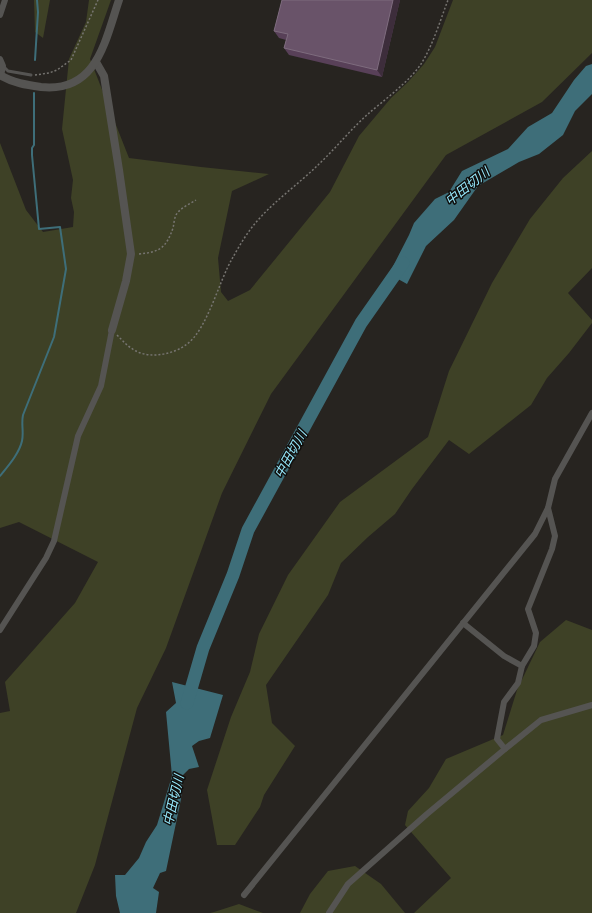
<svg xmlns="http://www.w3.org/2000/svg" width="592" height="913" font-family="Arial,'Noto Sans JP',sans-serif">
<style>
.green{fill:#3e4126}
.water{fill:#3e6e79}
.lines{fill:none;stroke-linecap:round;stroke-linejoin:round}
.stream{stroke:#3e6e79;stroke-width:2}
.river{stroke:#3e6e79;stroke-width:13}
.path{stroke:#777571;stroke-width:1.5;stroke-dasharray:2 2;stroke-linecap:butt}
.service{stroke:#555452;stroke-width:3}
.minor{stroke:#555452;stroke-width:6}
.tertiary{stroke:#555452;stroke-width:8}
.wall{fill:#584058}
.shaded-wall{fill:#3d2d3b}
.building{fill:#695369;stroke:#7e6c7e}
.labels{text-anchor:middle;stroke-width:3;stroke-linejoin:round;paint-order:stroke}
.water-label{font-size:13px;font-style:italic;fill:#97eafe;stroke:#0f0d0b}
</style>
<rect width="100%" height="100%" fill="#272420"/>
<g class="green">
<path d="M34,0h16l-7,38 -8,-6z"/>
<path d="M89,0h22l-21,59 39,99 72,9 68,7 -37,17 -14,67 3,34 7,9 22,-11 80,-98 29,-56 32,-38 17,-16 16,-18 11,-17 18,-47h139v53l-50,49 -96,53 -175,239 -49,99 -56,155 -29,60 -42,157 -19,48h-76v-200l10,-2 -5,-29 70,-79 23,-41 -79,-40 -19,6v-385l26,67 17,22 30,-5 1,-15 -3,-14 2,-18 -11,-51 7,-70 17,-37z"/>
<path d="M592,151v117l-24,25 24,27v3l-23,30 -22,25 -16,27 -62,49 -20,-14 -37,49 -17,25 -27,23 -27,26 -13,32 -62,90 6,38 23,23 -31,49 -4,12 -25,38h-18l-10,-55 24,-73 19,-45 9,-38 29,-59 52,-73 88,-65 21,-66 43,-88 38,-64 33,-41z"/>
<path d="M566,620l26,10v283h-178l37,-35 -46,-53 3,-14 21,-23 17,-29 57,-24 14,-45 23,-48z"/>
<path d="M355,866l26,18 24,29h-105l10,-19 18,-23z"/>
<path d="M239,904l24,9h-53l4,-1z"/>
</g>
<g class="water">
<path d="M592,64v30l-17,17 -12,24 -24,19 -20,8 -41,24 -24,34 -28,26 -19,38 -18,-10 20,-39 5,-12 21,-24 14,-7 13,-21 46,-22 20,-22 24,-14 22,-33 12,-14z"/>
<path d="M172,682l51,13 -13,43 -11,3 -7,5 7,21 -10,2 -6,6 -2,24 -15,72 -6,2 -7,15 6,4 -3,21h-36l-4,-17 -1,-21h10l14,-17 7,-16 11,-17 15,-49 -6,-64 10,-9z"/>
</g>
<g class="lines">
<g class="stream">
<path d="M35,60l3,-48 -1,-12"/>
<path d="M0,476c8,-10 19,-22 22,-35 2,-9 -1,-17 1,-26l31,-78 12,-68 -6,-42 -21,2 -7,-74v-7l2,-3v-52"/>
</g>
<path class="river" d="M187,703l16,-55 30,-73 15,-45 113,-207 42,-60"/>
<g class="path">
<path d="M35,75l14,-2 8,-3 14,-10 27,-60"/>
<path d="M139,254c21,-2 27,-6 34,-26 1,-4 1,-9 3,-13 4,-7 14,-11 20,-15"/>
<path d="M117,335c6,6 11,12 19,16 14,8 39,3 51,-7 20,-14 32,-63 45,-85 6,-11 13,-23 21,-33 18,-23 46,-42 66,-62 17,-16 32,-35 49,-50 16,-14 41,-32 53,-50 12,-19 19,-43 27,-64"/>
</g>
<path class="service" d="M4,67l4,4 23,4"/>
<g class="minor">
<path d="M0,15l5,-15"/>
<path d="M0,59l3,7 -2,10"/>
<path d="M592,413l-37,66 -7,29 7,28 -3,13 -24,60 8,24 -2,13 -12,20 -4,17 -14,19 -7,37 8,10 36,-29 51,-15"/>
<path d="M463,623l41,33 18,10"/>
<path d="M0,630l46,-72 8,-17 24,-105 23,-50 11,-56"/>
<path d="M244,895l291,-361 13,-26"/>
<path d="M329,913l19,-29 79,-70 78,-65"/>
</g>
<g class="tertiary">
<path d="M96,62l8,14 15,94 12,84 -5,27 -14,49"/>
<path d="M0,75c13,8 27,10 41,12 56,6 64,-46 78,-87"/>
</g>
</g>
<path class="wall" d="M282,0h118l-18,77 -93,-22 -5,-7 2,-8 -7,-2 -5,-7z"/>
<path class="shaded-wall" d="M393,0h7l-18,77 -5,-7z"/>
<path class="building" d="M282,0h111l-16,70 -93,-22 4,-14 -14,-3z"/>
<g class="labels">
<g class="water-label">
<text transform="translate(467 186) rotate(-38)" y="5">中田切川</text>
<text transform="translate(290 454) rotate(-61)" y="5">中田切川</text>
<text transform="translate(173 800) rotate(-77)" y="5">中田切川</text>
</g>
</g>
</svg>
